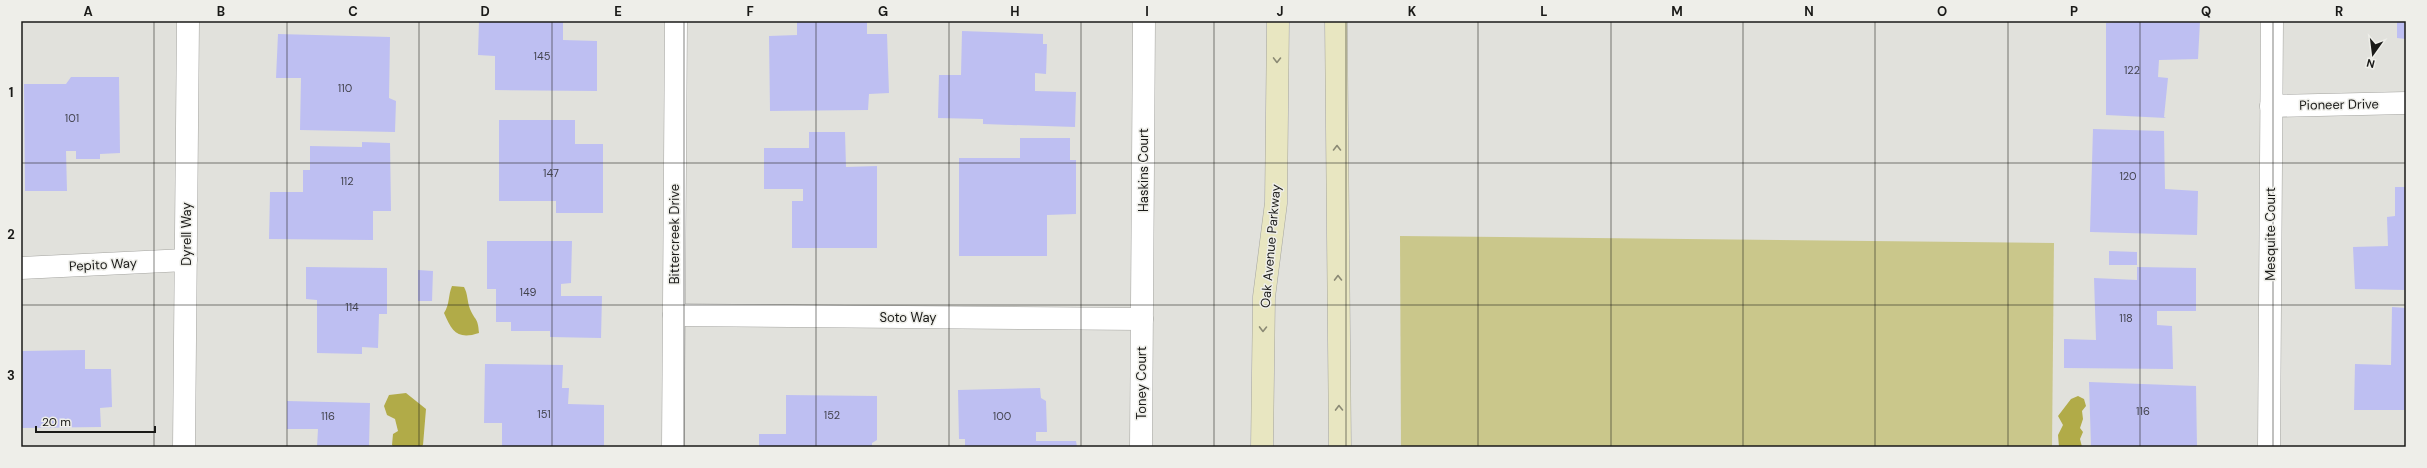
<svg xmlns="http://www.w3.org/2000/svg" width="2427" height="468" font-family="'DM Sans',sans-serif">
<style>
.green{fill:#cac78b}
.water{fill:#b1ab48}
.building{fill:#bebff2}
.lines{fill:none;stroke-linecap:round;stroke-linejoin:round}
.street-casing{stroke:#a4a4a0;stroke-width:23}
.secondary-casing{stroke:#a4a4a0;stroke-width:23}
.street{stroke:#fff;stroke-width:22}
.secondary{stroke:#e8e6c1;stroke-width:22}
.oneway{stroke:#8b8a75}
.grid{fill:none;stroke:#1a1a18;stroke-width:1;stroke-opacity:0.55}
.labels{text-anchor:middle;stroke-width:3;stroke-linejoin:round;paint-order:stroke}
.number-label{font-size:11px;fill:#43434e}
.street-label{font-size:13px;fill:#1a1a18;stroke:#eeeee9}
.neatline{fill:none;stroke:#1a1a18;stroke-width:1.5}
.grid-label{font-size:13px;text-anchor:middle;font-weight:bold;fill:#1a1a18}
</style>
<rect width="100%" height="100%" fill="#e1e1dc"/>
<path class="green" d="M1400,236l654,7 -2,204h-651z"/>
<g class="water">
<path d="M452,286l12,1c4,7 3,14 6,22 5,12 8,8 9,24 -21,7 -27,-1 -35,-20 6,-9 4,-18 8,-27z"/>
<path d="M406,393l20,16 -3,36 -3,2h-26l-2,-2 1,-11 5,-3 -3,-12 -8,-4 -3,-9 5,-11z"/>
<path d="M2078,396l6,3 2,7 -4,5 1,8 -3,9 3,4 -3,7 2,8h-23l-1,-12 5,-10 -5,-9 13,-17z"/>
</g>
<g class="building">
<path d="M479,21h84v19l34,1v50l-102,-1v-34l-17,-1z"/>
<path d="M797,21h70v13h20l2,59 -20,1 -1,16 -98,1 -1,-75 28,-1z"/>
<path d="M2126,21h74l-2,38 -39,1 -1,17 10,1 -4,39 2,1 -60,-3v-92z"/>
<path d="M2397,21h9v18l-9,-1z"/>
<path d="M962,31l81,3v10h4l-1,30 -11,-1v18l41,1 -1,35 -92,-3v-5l-45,-1 1,-43h22z"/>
<path d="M278,34l112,3 -1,61 7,3 -1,31 -95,-2 1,-52h-25z"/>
<path d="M71,77h48l1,76 -20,1v5h-24v-8h-10l1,40h-42l-1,-107h42z"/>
<path d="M499,120h76v24h28v69h-47v-12h-57z"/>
<path d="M2093,129l71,2 1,58 33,2 -1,44 -107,-3z"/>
<path d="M809,132h36l1,35 31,-1v82h-85v-47h11v-12h-39v-41h45z"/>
<path d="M1020,138h50v22h6v54l-29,1v41h-88v-98h61z"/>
<path d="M362,142l28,1 1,68h-18v29l-104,-1 1,-47h33v-22h7v-24l52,1z"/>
<path d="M2395,187h11v103l-51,-1 -2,-42 35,-1 -1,-29 8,-1z"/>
<path d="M487,241h85l-1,42 -10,1v12h41l-1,42 -51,-1v-6h-39v-9h-15v-33h-9z"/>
<path d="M2109,251l28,1v13h-28z"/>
<path d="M306,267l81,1v46h-8l-1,34 -16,-1v7l-45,-1v-53l-11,-1z"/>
<path d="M2137,267l59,1v43h-39v14l15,1 1,43 -109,-1v-29l32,1 -2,-62 43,2z"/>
<path d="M418,270l15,1 -1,30h-14z"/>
<path d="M2392,307l14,1v102h-52l1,-46 36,1z"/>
<path d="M85,350v19h26l1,38 -12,1 1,19 -80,1v-77z"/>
<path d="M485,364l78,1 -1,23h7l-1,16 36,1v42h-102v-24h-18z"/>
<path d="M2089,382l107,4 1,61h-106z"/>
<path d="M1040,388l1,10 5,3 1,31h-11v9h40l1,6h-112v-8h-6l-1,-49z"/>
<path d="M786,395l91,1v44l-5,3v4h-113v-13h27z"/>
<path d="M287,401l83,2 -1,44h-52l1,-18h-31z"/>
</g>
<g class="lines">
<g class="street-casing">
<g id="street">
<path d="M2271,106l135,-3"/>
<path d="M21,268l165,-8"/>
<path d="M674,315l468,4"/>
<path d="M184,447l4,-426"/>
<path d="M673,447l3,-426"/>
<path d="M1141,447l3,-426"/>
<path d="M2269,447l3,-426"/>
</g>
</g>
<g class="secondary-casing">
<g id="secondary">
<path d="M1336,21l4,426"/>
<path d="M1262,447l2,-150 12,-94 2,-182"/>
</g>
</g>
<use href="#street" class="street"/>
<use href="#secondary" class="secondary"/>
</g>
<defs><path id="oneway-chevron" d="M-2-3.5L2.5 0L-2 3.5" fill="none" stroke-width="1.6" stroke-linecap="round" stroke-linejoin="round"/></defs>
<g class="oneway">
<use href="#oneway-chevron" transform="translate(1277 60) rotate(91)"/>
<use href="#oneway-chevron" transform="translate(1337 148) rotate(-90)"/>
<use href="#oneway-chevron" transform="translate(1338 278) rotate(-91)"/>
<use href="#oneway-chevron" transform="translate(1263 329) rotate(91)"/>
<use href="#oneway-chevron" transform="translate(1339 408) rotate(-91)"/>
</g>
<path class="grid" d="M154,21v426M287,21v426M419,21v426M552,21v426M684,21v426M816,21v426M949,21v426M1081,21v426M1214,21v426M1346,21v426M1478,21v426M1611,21v426M1743,21v426M1875,21v426M2008,21v426M2140,21v426M2273,21v426M21,163h2385M21,305h2385"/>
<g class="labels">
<g class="number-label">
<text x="542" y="60">145</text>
<text x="2132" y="74">122</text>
<text x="345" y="92">110</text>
<text x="72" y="122">101</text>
<text x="551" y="177">147</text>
<text x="2128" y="180">120</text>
<text x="347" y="185">112</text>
<text x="528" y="296">149</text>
<text x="352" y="311">114</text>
<text x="2126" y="322">118</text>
<text x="2143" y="415">116</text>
<text x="544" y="418">151</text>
<text x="832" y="419">152</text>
<text x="328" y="420">116</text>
<text x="1002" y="420">100</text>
</g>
<g class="street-label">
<text transform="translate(2339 104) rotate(-1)" y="5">Pioneer Drive</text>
<text transform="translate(1143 170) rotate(-90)" y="5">Haskins Court</text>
<text transform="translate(186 234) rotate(-90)" y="5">Dyrell Way</text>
<text transform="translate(674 234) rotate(-90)" y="5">Bittercreek Drive</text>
<text transform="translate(2270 234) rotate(-90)" y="5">Mesquite Court</text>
<text transform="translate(1270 246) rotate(-85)" y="5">Oak Avenue Parkway</text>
<text transform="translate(103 264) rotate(-3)" y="5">Pepito Way</text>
<text x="908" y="322">Soto Way</text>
<text transform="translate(1141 383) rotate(-90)" y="5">Toney Court</text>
</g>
</g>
<rect width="2427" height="468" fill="none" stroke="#eeeee9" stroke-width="44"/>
<g transform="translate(2373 54) rotate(194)" stroke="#eeeee9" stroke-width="3" paint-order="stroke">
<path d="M0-3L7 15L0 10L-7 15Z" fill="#1a1a18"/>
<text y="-6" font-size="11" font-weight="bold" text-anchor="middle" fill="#1a1a18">N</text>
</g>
<path d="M36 426v6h119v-6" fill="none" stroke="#1a1a18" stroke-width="2"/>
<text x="42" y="426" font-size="12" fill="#1a1a18" stroke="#eeeee9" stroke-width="3" paint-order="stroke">20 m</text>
<rect x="22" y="22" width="2383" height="424" class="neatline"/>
<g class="grid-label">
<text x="88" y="16">A</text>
<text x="221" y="16">B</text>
<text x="353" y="16">C</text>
<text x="485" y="16">D</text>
<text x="618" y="16">E</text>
<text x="750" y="16">F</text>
<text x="883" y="16">G</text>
<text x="1015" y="16">H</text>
<text x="1147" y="16">I</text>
<text x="1280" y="16">J</text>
<text x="1412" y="16">K</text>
<text x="1544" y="16">L</text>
<text x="1677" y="16">M</text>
<text x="1809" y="16">N</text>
<text x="1942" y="16">O</text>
<text x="2074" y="16">P</text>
<text x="2206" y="16">Q</text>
<text x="2339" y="16">R</text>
<text x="11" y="97">1</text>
<text x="11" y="239">2</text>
<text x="11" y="380">3</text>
</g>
</svg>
